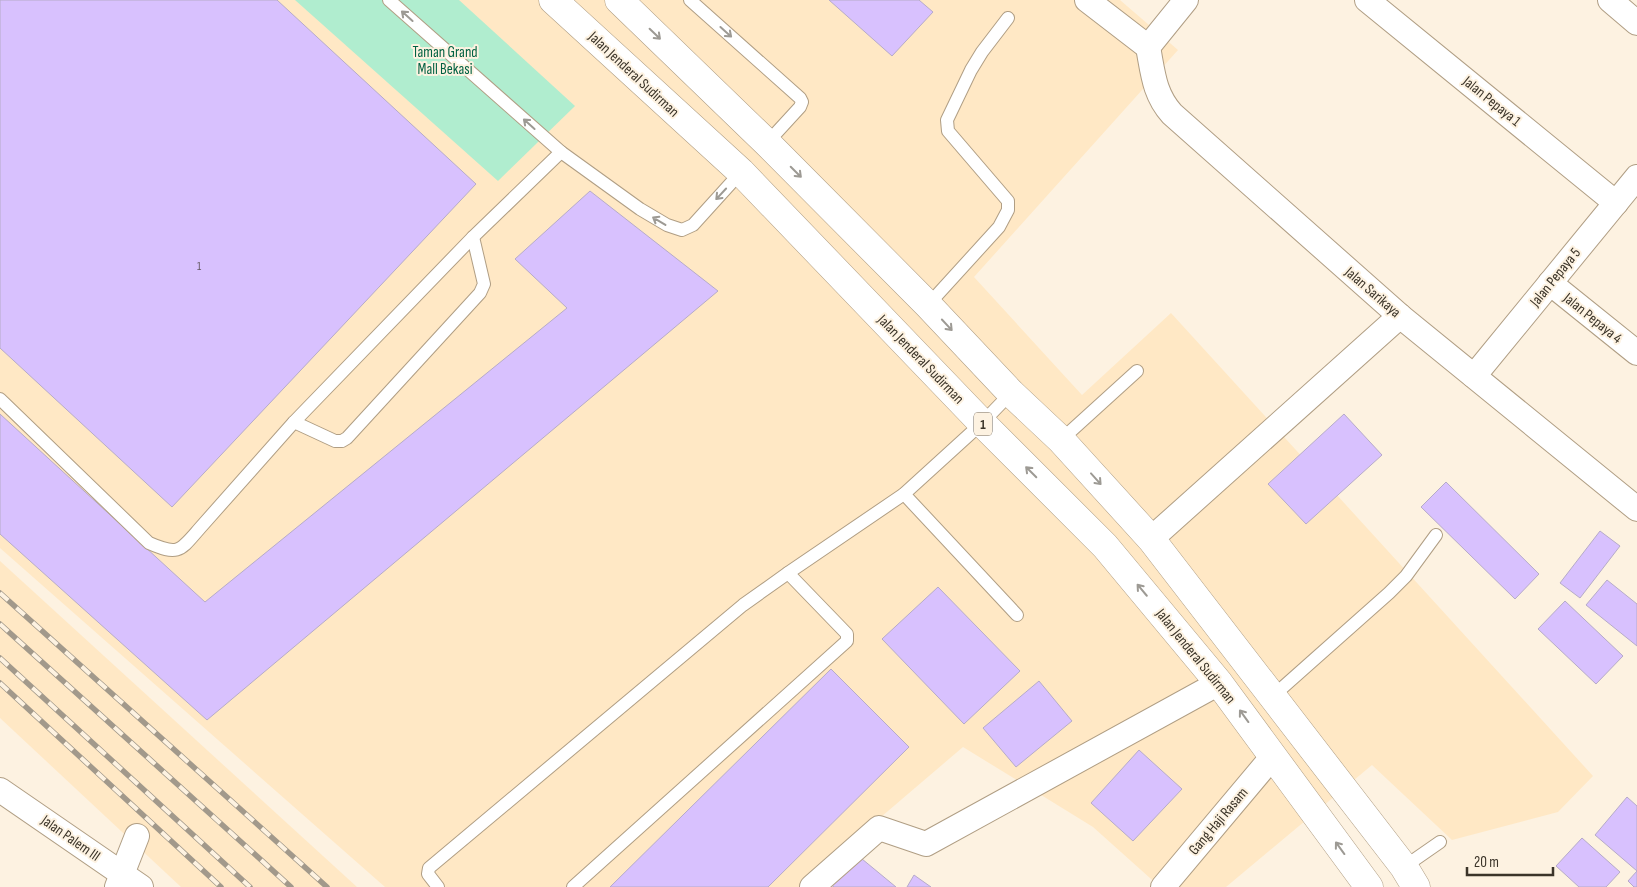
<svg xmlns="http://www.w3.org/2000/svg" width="1637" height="887" font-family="'Sofia Sans Condensed',sans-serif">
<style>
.built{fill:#ffe8c5}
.green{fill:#b0edcf}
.building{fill:#d8c1fe;stroke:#b6abc8}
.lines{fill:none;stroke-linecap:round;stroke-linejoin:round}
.service-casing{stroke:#b09e84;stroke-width:14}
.minor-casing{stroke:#b09e84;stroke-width:26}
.trunk-casing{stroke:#b09e84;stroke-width:29}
.service{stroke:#fff;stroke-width:12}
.minor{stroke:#fff;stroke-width:24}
.trunk{stroke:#fff;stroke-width:28}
.rail-casing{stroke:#a2998b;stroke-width:5.5}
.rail{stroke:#fdf2e1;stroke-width:4;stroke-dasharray:11;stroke-linecap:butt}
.oneway{stroke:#9d9a94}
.labels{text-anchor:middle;stroke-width:4;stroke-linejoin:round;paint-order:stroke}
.number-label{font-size:12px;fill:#62575e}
.shield{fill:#fdf2e1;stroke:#756d60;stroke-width:1}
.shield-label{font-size:14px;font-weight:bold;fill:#3b3429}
.park-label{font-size:15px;fill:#006142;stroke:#fdf2e1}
.street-label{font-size:15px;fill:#3b3429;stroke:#fdf2e1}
</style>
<rect width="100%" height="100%" fill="#fdf2e1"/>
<g class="built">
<path d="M0,0h1120l58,50 -204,227 108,118 89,-82 422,463 -35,36 -106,28 -80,-75 -146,122h-66l-67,-60 -130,-80 -164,140h-414l-385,-339z"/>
<path d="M0,561l357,326h-176l-181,-169z"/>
</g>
<path class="green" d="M295,0h164l116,106 -77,75z"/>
<g class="building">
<path d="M0,0h277l199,184 -304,323 -172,-159z"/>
<path d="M829,0h90l14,12 -41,44z"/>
<path d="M590,191l128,100 -511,429 -207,-186v-120l205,188 362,-294 -52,-49z"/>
<path d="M1344,414l38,41 -76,69 -38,-40z"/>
<path d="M1446,482l93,92 -24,25 -94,-92z"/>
<path d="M1600,531l20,15 -40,52 -20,-15z"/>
<path d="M1607,580l30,24v42l-51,-41z"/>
<path d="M938,587l82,84 -56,53 -82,-85z"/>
<path d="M1565,601l58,55 -27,28 -58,-55z"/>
<path d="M831,669l78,78 -141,140h-158z"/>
<path d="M1039,681l33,40 -56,46 -33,-39z"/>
<path d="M1139,750l43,39 -49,52 -42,-38z"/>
<path d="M1627,797l10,9v81h-3l-6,-6 9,-10 -42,-36z"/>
<path d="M1582,838l38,34 -14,15h-27l-23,-21z"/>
<path d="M856,854l40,33h-62l-4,-3z"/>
<path d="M914,875l17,12h-24z"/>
</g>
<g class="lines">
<g class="service-casing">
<g id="service">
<path d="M389,0l172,152 79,57 27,16 15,5 11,-5 48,-53"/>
<path d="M690,0l110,98 2,4 -2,5 -33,36"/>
<path d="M928,305l71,-78 9,-17v-9l-60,-70 -1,-11 24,-50 11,-18 26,-34"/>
<path d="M0,399l149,144c30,13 31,8 51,-15l94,-106 179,-185 88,-85"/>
<path d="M294,422l41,19h7l5,-3 133,-145 4,-9 -11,-47"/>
<path d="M1061,440l76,-69"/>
<path d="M904,494l113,121"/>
<path d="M1273,696l116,-103 17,-17 30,-41"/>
<path d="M1404,867l36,-25"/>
<path d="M438,887l-10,-13 1,-6 314,-263 45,-32 116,-79 78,-71 29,-30"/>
<path d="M573,887l274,-246v-7l-59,-61"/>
</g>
</g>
<g class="minor-casing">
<g id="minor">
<path d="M1087,0l61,47"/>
<path d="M1367,0l249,203"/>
<path d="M1610,0l27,23"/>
<path d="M1148,47c5,26 6,47 24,67l228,202 237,193"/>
<path d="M1148,47l38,-47"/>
<path d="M1550,283l87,70"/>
<path d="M1474,376l163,-199"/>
<path d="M1151,539l249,-223"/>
<path d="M0,790l141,97"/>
<path d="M117,887l20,-51"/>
<path d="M812,887l67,-59 47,16 293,-161"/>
<path d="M1163,887l110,-131"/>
</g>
</g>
<g class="trunk-casing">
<g id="trunk">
<path d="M553,0l188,172 241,251 123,123 114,137 150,204"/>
<path d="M619,0l148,143 161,162 83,88 50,47 90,99 253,328 12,20"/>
</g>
</g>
<use href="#service" class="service"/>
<use href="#minor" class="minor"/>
<use href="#trunk" class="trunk"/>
<g class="rail-casing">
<g id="rail">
<path d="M0,593l327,294"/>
<path d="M0,624l291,263"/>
<path d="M0,658l250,229"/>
<path d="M0,683l221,204"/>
</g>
</g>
<use href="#rail" class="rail"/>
</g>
<defs><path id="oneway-shaft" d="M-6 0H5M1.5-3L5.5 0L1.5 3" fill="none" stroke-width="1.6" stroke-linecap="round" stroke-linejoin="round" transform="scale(1.25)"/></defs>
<g class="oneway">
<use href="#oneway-shaft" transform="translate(407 16) rotate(-138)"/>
<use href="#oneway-shaft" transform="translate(726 32) rotate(42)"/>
<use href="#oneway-shaft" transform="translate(655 34) rotate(44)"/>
<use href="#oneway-shaft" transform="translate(529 124) rotate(-138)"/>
<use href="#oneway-shaft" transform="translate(796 172) rotate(45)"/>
<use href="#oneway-shaft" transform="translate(721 194) rotate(133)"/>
<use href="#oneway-shaft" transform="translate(659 221) rotate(-149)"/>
<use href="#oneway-shaft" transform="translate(947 325) rotate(47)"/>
<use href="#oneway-shaft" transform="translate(1031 472) rotate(-135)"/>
<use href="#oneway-shaft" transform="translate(1096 479) rotate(48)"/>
<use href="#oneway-shaft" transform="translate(1142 590) rotate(-130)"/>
<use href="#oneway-shaft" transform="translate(1244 716) rotate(-126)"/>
<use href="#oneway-shaft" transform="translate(1340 848) rotate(-126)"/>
</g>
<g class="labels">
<g class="number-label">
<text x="199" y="270">1</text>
</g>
<rect class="shield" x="974" y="412.5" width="18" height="23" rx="4"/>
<g class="shield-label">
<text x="983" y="429">1</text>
</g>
<g class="park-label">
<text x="445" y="57">Taman Grand<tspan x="445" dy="17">Mall Bekasi</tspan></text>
</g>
<g class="street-label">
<text transform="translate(634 74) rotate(43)" y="5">Jalan Jenderal Sudirman</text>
<text transform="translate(1492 101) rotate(39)" y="5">Jalan Pepaya 1</text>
<text transform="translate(1555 277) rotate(-51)" y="5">Jalan Pepaya 5</text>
<text transform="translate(1373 292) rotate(41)" y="5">Jalan Sarikaya</text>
<text transform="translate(1593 318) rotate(39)" y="5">Jalan Pepaya 4</text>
<text transform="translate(921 359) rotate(46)" y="5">Jalan Jenderal Sudirman</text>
<text transform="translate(1196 656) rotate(51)" y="5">Jalan Jenderal Sudirman</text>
<text transform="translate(1218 821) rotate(-50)" y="5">Gang Haji Rasam</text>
<text transform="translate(71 838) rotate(35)" y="5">Jalan Palem III</text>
</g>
</g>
<path d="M1467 867v8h86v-8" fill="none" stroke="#3b3429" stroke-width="2.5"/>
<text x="1474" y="867" font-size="15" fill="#3b3429" stroke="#fdf2e1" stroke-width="4" paint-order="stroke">20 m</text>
</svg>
